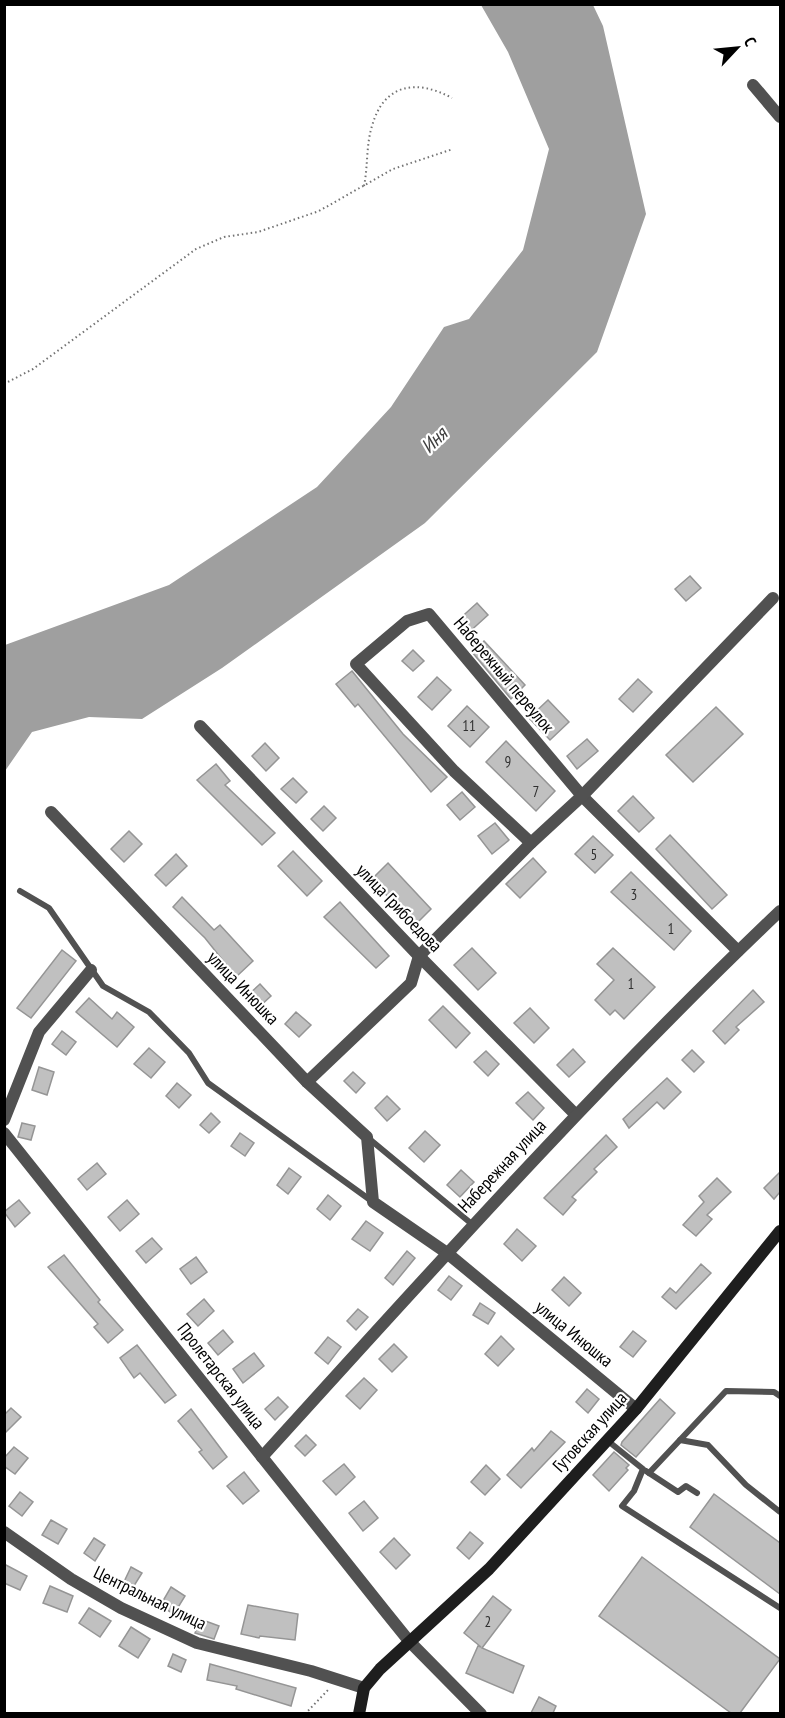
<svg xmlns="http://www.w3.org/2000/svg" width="785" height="1718" font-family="'PT Sans Narrow',sans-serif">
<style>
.water{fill:#9f9f9f}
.building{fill:#c0c0c0;stroke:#959595;stroke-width:1.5}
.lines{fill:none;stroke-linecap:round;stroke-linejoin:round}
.path{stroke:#737373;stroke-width:2;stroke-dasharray:1.5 3;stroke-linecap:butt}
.lane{stroke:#515151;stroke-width:6}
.street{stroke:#515151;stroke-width:12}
.secondary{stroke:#1e1e1e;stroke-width:12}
.labels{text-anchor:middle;stroke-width:4.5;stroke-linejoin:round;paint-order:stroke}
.number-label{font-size:15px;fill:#303030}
.street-label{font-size:18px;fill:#000;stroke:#fff}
.water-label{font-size:20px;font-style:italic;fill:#404040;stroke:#fff}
</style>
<rect width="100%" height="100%" fill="#fff"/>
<path class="water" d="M481,5h112l10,21 43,188 -49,138 -172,171 -203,145 -80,51 -53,-2 -57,15 -27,39v-126l164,-60 148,-98 74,-80 53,-80 25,-8 54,-69 26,-101 -41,-97z"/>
<g class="building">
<path d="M690,576l11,12 -15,13 -11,-12z"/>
<path d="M477,603l11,12 -22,20 -11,-12z"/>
<path d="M484,641l41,44 -14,14 -39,-47z"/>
<path d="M413,650l11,11 -11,10 -11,-10z"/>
<path d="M352,671l51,63 44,43 -16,15 -73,-88 -3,3 -19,-23z"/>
<path d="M437,677l14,13 -19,20 -14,-13z"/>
<path d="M638,679l14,13 -19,20 -14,-13z"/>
<path d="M548,700l21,22 -19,18 -21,-22z"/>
<path d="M467,706l22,21 -19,20 -22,-21z"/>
<path d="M716,707l27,27 -50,48 -27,-27z"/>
<path d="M587,739l11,12 -21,18 -10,-13z"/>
<path d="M506,741l49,50 -19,20 -50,-49z"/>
<path d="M265,743l14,15 -13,13 -14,-15z"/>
<path d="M216,764l14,17 -5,4 50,48 -13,12 -65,-65z"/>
<path d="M293,778l14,14 -11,11 -15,-14z"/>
<path d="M462,792l13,15 -15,13 -13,-15z"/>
<path d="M633,796l21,22 -15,14 -21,-21z"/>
<path d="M324,806l12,12 -13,13 -12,-12z"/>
<path d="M495,823l14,17 -17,14 -14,-18z"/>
<path d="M129,831l13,13 -18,18 -13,-13z"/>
<path d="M670,835l57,60 -15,14 -56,-60z"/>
<path d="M593,836l20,19 -18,18 -20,-19z"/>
<path d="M293,851l29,30 -15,15 -29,-30z"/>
<path d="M176,854l11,12 -21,20 -11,-11z"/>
<path d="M533,858l13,14 -26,26 -14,-14z"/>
<path d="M388,863l43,46 -15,15 -45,-44z"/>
<path d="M631,872l60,59 -17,19 -63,-58z"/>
<path d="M182,897l32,33 6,-5 33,36 -17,16 -31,-39 -32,-31z"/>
<path d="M340,902l49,54 -13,12 -52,-51z"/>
<path d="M472,948l24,25 -18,17 -24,-25z"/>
<path d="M613,948l42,39 -31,32 -9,-9 -5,5 -15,-15 19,-20 -17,-16z"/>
<path d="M62,950l14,11 -45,57 -14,-10z"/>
<path d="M260,984l11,12 -13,12 -11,-12z"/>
<path d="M753,990l11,12 -28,25 3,3 -14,14 -12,-13z"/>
<path d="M89,998l23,21 5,-7 17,15 -17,20 -41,-35z"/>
<path d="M443,1006l27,27 -14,15 -27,-28z"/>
<path d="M530,1008l19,20 -15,15 -20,-20z"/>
<path d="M296,1012l15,13 -12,12 -14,-13z"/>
<path d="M62,1031l14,11 -10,13 -14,-11z"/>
<path d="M149,1048l16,14 -14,16 -17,-14z"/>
<path d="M573,1049l12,13 -16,15 -12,-12z"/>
<path d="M692,1050l12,12 -10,10 -12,-12z"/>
<path d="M486,1051l13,13 -11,12 -14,-14z"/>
<path d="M39,1067l15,5 -7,23 -15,-5z"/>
<path d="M353,1072l12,11 -9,10 -12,-12z"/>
<path d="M667,1078l14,14 -17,17 -7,-7 -28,26 -6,-9z"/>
<path d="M177,1083l14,12 -12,13 -13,-12z"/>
<path d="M528,1092l16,16 -11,12 -17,-17z"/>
<path d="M387,1096l13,13 -13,12 -12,-13z"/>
<path d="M211,1113l9,9 -11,11 -9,-8z"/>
<path d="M22,1123l13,3 -4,14 -13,-3z"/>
<path d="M425,1131l15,14 -16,17 -15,-14z"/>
<path d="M240,1133l14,10 -9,13 -14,-10z"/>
<path d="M606,1135l11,12 -23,22 3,3 -25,25 4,3 -13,15 -19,-17z"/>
<path d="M97,1163l9,11 -19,16 -9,-11z"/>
<path d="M289,1168l12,9 -13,17 -11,-9z"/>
<path d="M461,1170l13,12 -14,15 -13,-12z"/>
<path d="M780,1172v20l-6,7 -10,-11z"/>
<path d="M717,1178l14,14 -24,23 5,4 -16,17 -13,-11 21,-23 -5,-6z"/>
<path d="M328,1195l13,11 -11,14 -13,-11z"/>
<path d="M19,1200l11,13 -15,14 -11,-15z"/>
<path d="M127,1200l12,14 -19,17 -12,-14z"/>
<path d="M366,1221l17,12 -13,18 -18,-12z"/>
<path d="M517,1229l19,17 -14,15 -18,-17z"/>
<path d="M152,1238l10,11 -16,14 -10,-12z"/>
<path d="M407,1251l8,7 -22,27 -8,-7z"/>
<path d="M64,1255l36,45 -2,2 25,28 -15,13 -14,-16 4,-3 -50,-57z"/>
<path d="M196,1257l11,15 -16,12 -11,-15z"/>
<path d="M701,1264l10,9 -35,36 -14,-12 8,-9 6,5z"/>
<path d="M449,1276l13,10 -11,14 -13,-10z"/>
<path d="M564,1277l17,16 -12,13 -17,-16z"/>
<path d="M204,1299l10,12 -16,15 -11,-12z"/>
<path d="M480,1303l15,10 -7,11 -15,-9z"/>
<path d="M358,1309l10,8 -12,13 -9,-9z"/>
<path d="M223,1330l10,12 -15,13 -10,-12z"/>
<path d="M633,1331l13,10 -13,16 -13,-10z"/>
<path d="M501,1336l13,13 -16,17 -13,-12z"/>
<path d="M328,1337l13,10 -13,17 -13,-11z"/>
<path d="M394,1344l13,13 -15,15 -13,-13z"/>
<path d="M137,1345l39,50 -11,8 -25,-30 -6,5 -14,-20z"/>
<path d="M254,1353l10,13 -21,17 -10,-14z"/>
<path d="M364,1378l13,12 -17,19 -14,-13z"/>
<path d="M587,1389l12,10 -11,14 -12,-11z"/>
<path d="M278,1397l10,10 -13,13 -10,-11z"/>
<path d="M660,1399l15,14 -39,44 -15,-12 1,-3z"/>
<path d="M11,1408l10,9 -17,17v-19z"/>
<path d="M191,1409l36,48 -14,12 -14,-17 3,-2 -24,-29z"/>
<path d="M551,1431l14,11 -44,46 -14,-13 25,-27 2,3z"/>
<path d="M306,1435l10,10 -11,11 -10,-10z"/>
<path d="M14,1447l14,11 -13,16 -11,-8v-8z"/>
<path d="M614,1452l15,13 -3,3 2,2 -19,21 -16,-16z"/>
<path d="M344,1464l11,13 -19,18 -13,-14z"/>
<path d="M486,1465l14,14 -15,16 -14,-13z"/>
<path d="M244,1472l15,19 -16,13 -16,-18z"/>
<path d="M20,1492l13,10 -11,14 -13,-10z"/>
<path d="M714,1494l66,49v51l-90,-67z"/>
<path d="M364,1501l14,17 -15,13 -14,-18z"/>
<path d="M51,1520l16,9 -9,15 -16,-9z"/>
<path d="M470,1532l13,11 -14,16 -12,-11z"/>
<path d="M94,1538l11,7 -10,16 -11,-8z"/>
<path d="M394,1538l16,17 -14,14 -16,-17z"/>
<path d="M642,1557l138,102 -40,54h-9l-132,-97z"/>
<path d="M4,1564l23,12 -7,14 -16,-7z"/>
<path d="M131,1567l11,6 -10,16 -9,-5z"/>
<path d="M50,1586l23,10 -6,16 -24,-9z"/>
<path d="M171,1587l14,9 -11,18 -14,-8z"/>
<path d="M493,1596l18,14 -29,38 42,18 -11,27 -47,-20 12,-27 3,1 -17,-14z"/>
<path d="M248,1605l50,9 -3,26 -35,-4 -1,2 -18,-4z"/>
<path d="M89,1608l22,13 -11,16 -21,-14z"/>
<path d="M200,1619l19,7 -5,13 -19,-6z"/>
<path d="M131,1627l19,12 -12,19 -19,-12z"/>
<path d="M173,1654l13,6 -5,12 -13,-6z"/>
<path d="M210,1664l86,24 -5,18 -55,-17 1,-3 -30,-6z"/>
<path d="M539,1697l17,9 -3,7h-22z"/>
</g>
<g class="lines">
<g class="path">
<path d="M364,186c4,-19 2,-41 8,-60 12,-43 45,-47 80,-28"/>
<path d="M4,384l29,-15 163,-120 28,-12 34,-5 61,-21 74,-42 60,-20"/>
<path d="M305,1714l23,-24"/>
</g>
<g class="lane">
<path d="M20,891l29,17 54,78 46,26 40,41 19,30 165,119"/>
<path d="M367,1137l106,88"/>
<path d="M680,1440l28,5 38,40 34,27"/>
<path d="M608,1441l35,28 -9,22 -12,15 158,102"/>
<path d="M646,1471l32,21 8,-6 11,7"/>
<path d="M649,1473l77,-82 48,1 6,4"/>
</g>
<g class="street">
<path d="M753,85l27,32"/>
<path d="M200,726l219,230 156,158"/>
<path d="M51,812l256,270 60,55 6,65 74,51 189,156"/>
<path d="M531,843l-77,-72 -98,-107 51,-43 22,-7 153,182 156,155"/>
<path d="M307,1082l104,-99 8,-27 112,-113 51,-47 191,-198"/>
<path d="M4,1120l35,-88 52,-62"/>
<path d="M4,1133l380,477 25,31 72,73"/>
<path d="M262,1457c169,-186 336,-373 518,-546"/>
<path d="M4,1532l67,47 50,29 76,35 114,28 53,17"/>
</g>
<path class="secondary" d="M359,1714l5,-26 16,-19 109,-100 147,-160 144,-178"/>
</g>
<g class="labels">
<g class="number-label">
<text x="469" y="731">11</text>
<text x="508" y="767">9</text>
<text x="536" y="797">7</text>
<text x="594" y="860">5</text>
<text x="634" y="900">3</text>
<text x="671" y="934">1</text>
<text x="631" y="989">1</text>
<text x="488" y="1627">2</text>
</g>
<g class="street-label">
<text transform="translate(504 675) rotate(50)" y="6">Набережный переулок</text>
<text transform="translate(399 908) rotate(46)" y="6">улица Грибоедова</text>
<text transform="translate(243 988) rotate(46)" y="6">улица Инюшка</text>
<text transform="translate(502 1166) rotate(-47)" y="6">Набережная улица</text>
<text transform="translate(574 1334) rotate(39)" y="6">улица Инюшка</text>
<text transform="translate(221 1376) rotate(52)" y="6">Пролетарская улица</text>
<text transform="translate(590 1432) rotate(-48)" y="6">Гутовская улица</text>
<text transform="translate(150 1598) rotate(26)" y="6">Центральная улица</text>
</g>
<g class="water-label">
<text transform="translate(434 440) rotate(-44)" y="7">Иня</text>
</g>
</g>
<rect width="785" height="1718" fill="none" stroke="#000000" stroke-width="12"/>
<g transform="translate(737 48) rotate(64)" stroke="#ffffff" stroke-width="4.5" paint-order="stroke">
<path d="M0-4.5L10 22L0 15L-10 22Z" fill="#000000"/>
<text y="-9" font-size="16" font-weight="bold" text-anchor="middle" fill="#000000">С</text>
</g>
</svg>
